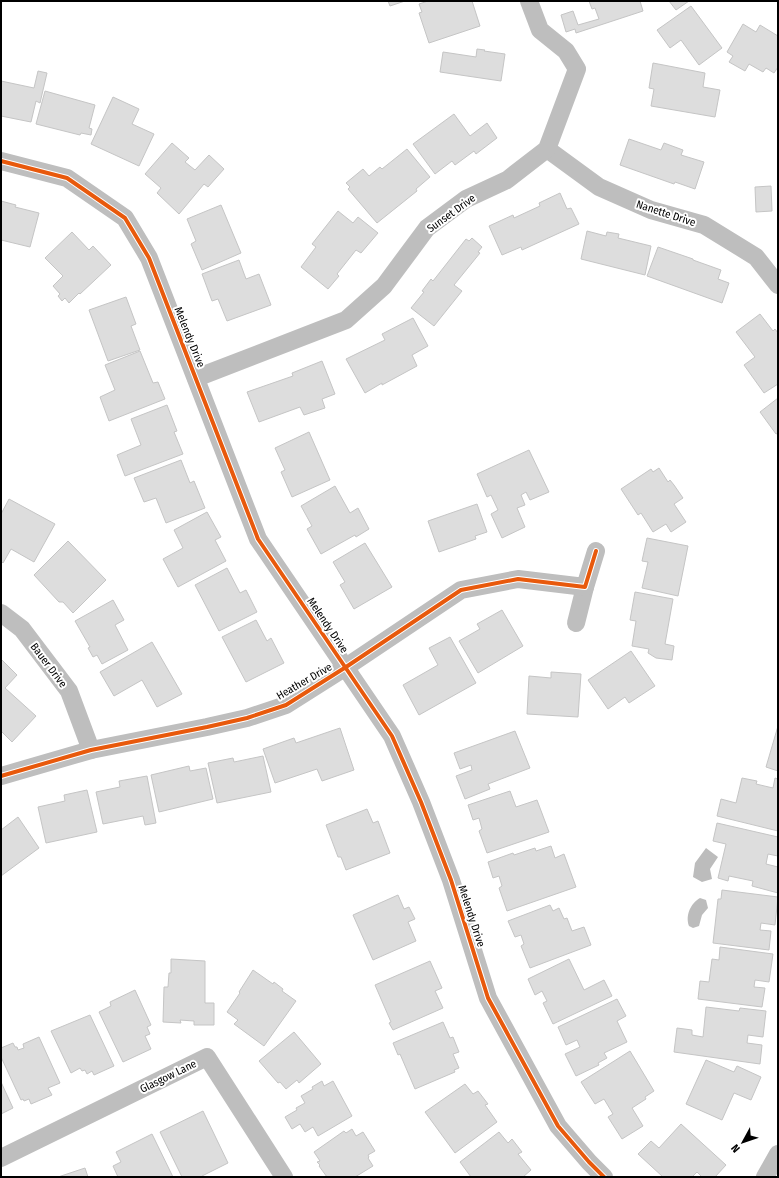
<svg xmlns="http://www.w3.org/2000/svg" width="779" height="1178" font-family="'Fira Sans Condensed',sans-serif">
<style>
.water{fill:#bcbcbc}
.building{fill:#ddd;stroke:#c5c5c5}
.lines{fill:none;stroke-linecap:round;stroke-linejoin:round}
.minor{stroke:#bebebe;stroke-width:18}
.cycleway-casing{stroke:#fff;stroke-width:6}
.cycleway{stroke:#e8590c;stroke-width:4}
.labels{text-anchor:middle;stroke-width:4;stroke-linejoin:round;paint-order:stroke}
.street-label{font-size:11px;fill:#000;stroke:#fff}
</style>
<rect width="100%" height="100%" fill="#fff"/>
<g class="water">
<path d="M706,848l12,9 -8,12 2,10 -10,3 -9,-5 2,-14z"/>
<path d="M700,898l6,2 2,8 -6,7 -3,11 -6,2 -4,-2c-4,-11 2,-23 11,-28z"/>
</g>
<g class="building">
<path d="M388,1h17l-15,5z"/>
<path d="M428,1h44l8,25 -51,17 -10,-30 3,-1 -3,-8z"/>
<path d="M589,1h51l3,10 -67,22 -1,-4 -9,3 -5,-17 12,-4 5,14 21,-6 -4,-11 -3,1z"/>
<path d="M669,1h20l-13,9z"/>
<path d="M691,6l31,42 -23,17 -18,-25 -11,8 -13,-18z"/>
<path d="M743,24l13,8 4,-7 18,11v31l-4,6 -8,-5 -3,4 -14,-8 -4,7 -16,-9 4,-6 -6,-4z"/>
<path d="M477,49l8,1 -1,1 21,3 -4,27 -61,-9 3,-20 33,5z"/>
<path d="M653,63l52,10 -2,14 17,3 -5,27 -64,-11 3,-17 -5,-1z"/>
<path d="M38,71l9,2 -7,30 -4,-2 -5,21 -30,-6v-35l33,7z"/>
<path d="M45,91l50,14 -6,23 3,1 -1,6 -10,-2 -1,2 -44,-11z"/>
<path d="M113,97l26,12 -7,15 22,10 -15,32 -48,-22z"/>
<path d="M454,114l16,22 17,-13 10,15 -21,16 -2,-3 -19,14 -3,-4 -17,13 -22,-30z"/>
<path d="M629,139l32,11 3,-7 19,7 -2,5 23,7 -9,27 -20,-7 -1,2 -54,-19z"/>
<path d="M172,143l17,15 -4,4 10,8 14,-15 15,14 -16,18 -4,-3 -25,30 -22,-21 4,-5 -16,-14z"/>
<path d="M407,149l23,28 -14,12 1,2 -40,32 -29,-34 2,-2 -4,-4 17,-14 6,7 11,-9 2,2z"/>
<path d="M771,186l1,25 -16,1 -1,-25z"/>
<path d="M560,193l7,16 4,-1 8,16 -57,26 -1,-3 -19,8 -13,-29 24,-11 1,3 26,-12 -1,-3z"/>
<path d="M1,201l15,4 -1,2 24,6 -9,34 -29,-7z"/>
<path d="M221,205l20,48 -39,17 -11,-26 5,-3 -9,-22z"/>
<path d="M338,211l15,12 5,-6 20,16 -17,20 -5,-3 -19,24 2,2 -11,13 -27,-22 15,-20 -4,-3z"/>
<path d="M587,231l19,5 1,-4 12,2 -1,4 33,8 -6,29 -64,-16z"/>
<path d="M72,232l17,18 4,-4 18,19 -31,29 -1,-1 -10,10 -4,-5 -3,3 -4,-5 2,-2 -7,-8 10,-10 -18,-18z"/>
<path d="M472,238l10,9 -4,5 2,1 -26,32 8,6 -28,35 -23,-18 13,-16 -2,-1 9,-12 2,2 33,-42 3,2z"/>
<path d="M658,247l35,12v1l28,10 -3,9 11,4 -7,20 -75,-27z"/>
<path d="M239,260l7,19 13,-5 12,31 -44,16 -9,-22 -6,2 -10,-27z"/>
<path d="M126,297l10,27 -5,2 9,24 -32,11 -19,-51z"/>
<path d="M760,314l13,17 2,-2 3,4v51l-14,9 -20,-28 11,-8 -19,-25z"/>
<path d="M413,318l15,28 -16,9 5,11 -35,19v-2l-17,10 -19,-34 39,-19 -3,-6z"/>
<path d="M140,351l13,32 5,-1 7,17 -56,22 -9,-24 15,-7 -10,-25z"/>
<path d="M322,361l13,33 -13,5 3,9 -21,7 -4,-8 -41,15 -12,-30 46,-16 -1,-3z"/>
<path d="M778,398v35l-2,1 -16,-22z"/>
<path d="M167,405l10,26 -3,1 9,22 -58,22 -8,-21 24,-10 -10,-26z"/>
<path d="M309,432l21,48 -38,17 -11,-25 4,-2 -10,-22z"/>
<path d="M529,450l20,42 -19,8 -4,-8 -5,3 4,10 -8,3 8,19 -23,11 -11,-24 7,-4 -7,-15 -4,2 -10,-23z"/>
<path d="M181,460l9,23 4,-2 11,27 -39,15 -10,-25 -12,4 -10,-24z"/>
<path d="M659,468l9,14 2,-2 4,5 9,13 -9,6 12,18 -15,10 -5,-8 -13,8 -12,-19 -3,2 -17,-26 30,-20 2,3z"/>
<path d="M335,486l15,27 8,-5 11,21 -13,8 -1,-2 -34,19 -14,-25 5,-3 -11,-20z"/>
<path d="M9,499l46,25 -21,38 -23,-13 -8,14 -2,-2v-47z"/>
<path d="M477,504l10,28 -12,4 1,3 -37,13 -11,-31z"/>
<path d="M207,512l14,25 -6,3 11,21 -48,26 -15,-28 20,-11 -9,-18z"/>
<path d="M647,538l41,8 -10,50 -36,-8 6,-26 -6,-1z"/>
<path d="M68,541l38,39 -33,33 -10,-11h-4l-25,-27z"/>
<path d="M365,543l27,44 -38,22 -14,-24 5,-3 -12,-20z"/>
<path d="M227,568l13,25 6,-3 11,22 -38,19 -24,-46z"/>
<path d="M635,592l38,7 -8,45 9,2 -2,14 -16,-2 -8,-5 1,-4 -17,-3 4,-25 -6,-1z"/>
<path d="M113,600l11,20 -9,5 13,25 -26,14 -5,-9 -4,2 -5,-9 2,-1 -15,-26z"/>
<path d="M502,610l21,36 -45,27 -19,-32 21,-12 -3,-5z"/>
<path d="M256,620l11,21 4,-3 13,25 -38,19 -24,-45z"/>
<path d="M450,637l26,46 -57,32 -16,-30 35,-20 -9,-17z"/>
<path d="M152,642l30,52 -25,13 -15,-27 -28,16 -14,-24z"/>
<path d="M631,651l24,35 -26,17 -4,-6 -17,12 -20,-29z"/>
<path d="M1,659l16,16 -12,13 31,28 -24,26 -11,-11z"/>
<path d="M551,672l30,2 -3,43 -51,-3 2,-38 22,2z"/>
<path d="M778,726v45l-12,-4z"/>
<path d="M340,728l14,42 -32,11 -5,-12 -42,14 -12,-34 31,-11 2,5z"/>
<path d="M515,731l15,37 -42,16 2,5 -25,10 -9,-23 16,-6 -1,-5 -11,4 -6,-16z"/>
<path d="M263,756l8,36 -54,11 -9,-40 25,-5 1,4z"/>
<path d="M189,766l1,5 16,-3 7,31 -54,13 -8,-37z"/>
<path d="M147,776l9,47 -11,2 -2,-9 -40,8 -7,-32 24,-5 -1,-6z"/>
<path d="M742,778l15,3 -1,3 17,4 2,-10 3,1v52l-61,-15 4,-17 15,4z"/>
<path d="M87,790l10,42 -51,11 -8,-36 27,-6 -1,-6z"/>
<path d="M510,791l6,16 21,-7 12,32 -62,21 -8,-22 3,-2 -3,-11 -6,2 -5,-15z"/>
<path d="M367,809l6,14 5,-2 12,32 -44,17 -5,-13h-3l-12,-32z"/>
<path d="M18,817l21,31 -38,28v-46z"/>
<path d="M717,823l61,14v19l-10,-2 -2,10 12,3v26l-26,-7 1,-5 -24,-5 -1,5 -10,-3 8,-34 -13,-3z"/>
<path d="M551,846l4,12 9,-4 12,33 -69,24 -8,-23 3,-2 -3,-10 -6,2 -5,-16 25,-9 1,2 21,-7 1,3z"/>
<path d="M722,890l56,7 -3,28 -14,-2 -1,7 11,1 -2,19 -56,-7 5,-44h3z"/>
<path d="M398,895l6,14 5,-2 6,12 -7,3 8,19 -43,19 -20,-45z"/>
<path d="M550,905l3,6 6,-3 5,11 3,-1 5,13 12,-4 7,18 -61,23 -9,-22 3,-2 -3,-9 -6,2 -7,-16z"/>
<path d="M720,947l53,7 -4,28 -14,-2 -1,7 11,1 -3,19 -64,-8 2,-18 9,1 3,-23 7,1z"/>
<path d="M171,959l34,2v42h9v22h-20v-4l-14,-1 1,3 -18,-1 1,-35h4l1,-14h2z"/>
<path d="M569,959l15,31 20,-10 8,16 -59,28 -10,-21 4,-2 -5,-10 -7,4 -7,-16z"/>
<path d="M430,961l12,27 -7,3 8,17 -50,22 -4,-7 2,-1 -16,-37z"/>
<path d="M253,970l20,14 1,-2 9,7 -1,2 14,10 -32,45 -30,-22 4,-4 -11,-8 13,-19 -1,-1z"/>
<path d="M135,990l16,35 -4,2 3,7 -5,2 6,13 -28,13 -24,-50 12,-6 -1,-4z"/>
<path d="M617,999l9,17 -9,5 10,21 -23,11 3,5 -9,5 1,2 -23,11 -11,-22 15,-7 -3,-7 -11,5 -8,-18z"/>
<path d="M706,1007l33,4 1,-3 26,3 -3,26 -15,-2 -1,8 15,2 -2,19 -86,-12 3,-24 15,2v5l11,2z"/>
<path d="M90,1015l24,51 -20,9 -2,-4 -5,3 -2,-4 -3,1 -2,-3 -9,5 -20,-42z"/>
<path d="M443,1022l7,16 3,-1 6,15 -6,2 6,14 -5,2 1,2 -40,17 -15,-35 -2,1 -5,-12z"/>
<path d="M294,1032l27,32 -22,19 -2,-3 -11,9 -6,-7 -2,1 -19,-22z"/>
<path d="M39,1037l21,46 -12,5 4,7 -21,9 -2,-5 -5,2 -1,-2 -2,1 -20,-43v-9l12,-5 2,4h2l1,3 6,-2 -1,-4z"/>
<path d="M630,1051l24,40 -9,6 1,2 -14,9 11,18 -21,13 -14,-22 5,-3 -9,-15 -9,5 -14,-22z"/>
<path d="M706,1060l28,12 3,-6 24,11 -10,23 -17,-7 -12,27 -36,-16z"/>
<path d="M322,1081l2,5 9,-5 19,35 -34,20 -5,-9 -8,5 -5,-8 -8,5 -7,-12 12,-7 -1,-2 9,-5 -4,-7 12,-7 -1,-2z"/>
<path d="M1,1082l12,26 -12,6z"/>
<path d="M465,1084l8,10 5,-3 10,13 -3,1 12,17 -42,31 -30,-41z"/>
<path d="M203,1111l25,52 -26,13v1h-20l-22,-45z"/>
<path d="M681,1124l45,41 -11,12h-13l-5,-5 -5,5h-29l-25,-23 13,-13 8,7z"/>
<path d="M352,1129l4,7 7,-4 12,19 -7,4 1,2 -1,1 5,8 -18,11h-28l-8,-11 1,-1 -3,-3 3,-1 -6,-9 30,-21 2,2z"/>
<path d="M499,1132l9,11 4,-4 10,13 -4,2 13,16 -8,7h-52l-11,-15z"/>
<path d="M152,1134l21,43h-55l-5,-11 8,-4 -5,-10z"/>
<path d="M85,1168l3,9h-30z"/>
</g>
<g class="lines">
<g class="minor">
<path d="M547,149l52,38 52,23 53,15 52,32 22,28"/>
<path d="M1,161l66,17 58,40 24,40 109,281 134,197 29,66 30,78 37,118 70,128 31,36 15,15"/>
<path d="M196,378l150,-58 38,-34 43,-58 39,-29 41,-19 40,-31 30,-80 -11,-18 -26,-21 -11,-29"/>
<path d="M1,613l21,16 47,62 22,59"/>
<path d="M576,623l9,-36"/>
<path d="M1,776l90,-26 116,-23 40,-9 39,-13 60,-38 115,-77 57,-11 67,8 11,-36"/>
<path d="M1,1158l206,-101 77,120"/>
<path d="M765,1177l13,-23"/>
</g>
<g class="cycleway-casing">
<g id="cycleway">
<path d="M1,161l66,17 58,40 24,40 109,281 134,197 29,66 30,78 37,118 70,128 31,36 15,15"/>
<path d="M1,776l90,-26 116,-23 40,-9 39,-13 60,-38 115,-77 57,-11 67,8 11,-36"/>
</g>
</g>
<use href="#cycleway" class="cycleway"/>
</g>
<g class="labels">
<g class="street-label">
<text transform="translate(451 213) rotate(-36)" y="4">Sunset Drive</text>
<text transform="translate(666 213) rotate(18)" y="4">Nanette Drive</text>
<text transform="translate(190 337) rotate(68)" y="4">Melendy Drive</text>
<text transform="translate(328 625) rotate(56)" y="4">Melendy Drive</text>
<text transform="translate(49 665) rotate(53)" y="4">Bauer Drive</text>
<text transform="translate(304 681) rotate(-30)" y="4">Heather Drive</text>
<text transform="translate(472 916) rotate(72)" y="4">Melendy Drive</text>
<text transform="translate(168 1076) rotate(-26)" y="4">Glasgow Lane</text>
</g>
</g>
<rect width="779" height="1178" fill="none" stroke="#000000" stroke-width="4"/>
<g transform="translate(743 1142) rotate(230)" stroke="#ffffff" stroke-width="3" paint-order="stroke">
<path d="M0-3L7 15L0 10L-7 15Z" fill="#000000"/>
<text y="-6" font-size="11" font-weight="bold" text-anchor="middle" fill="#000000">N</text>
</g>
</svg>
